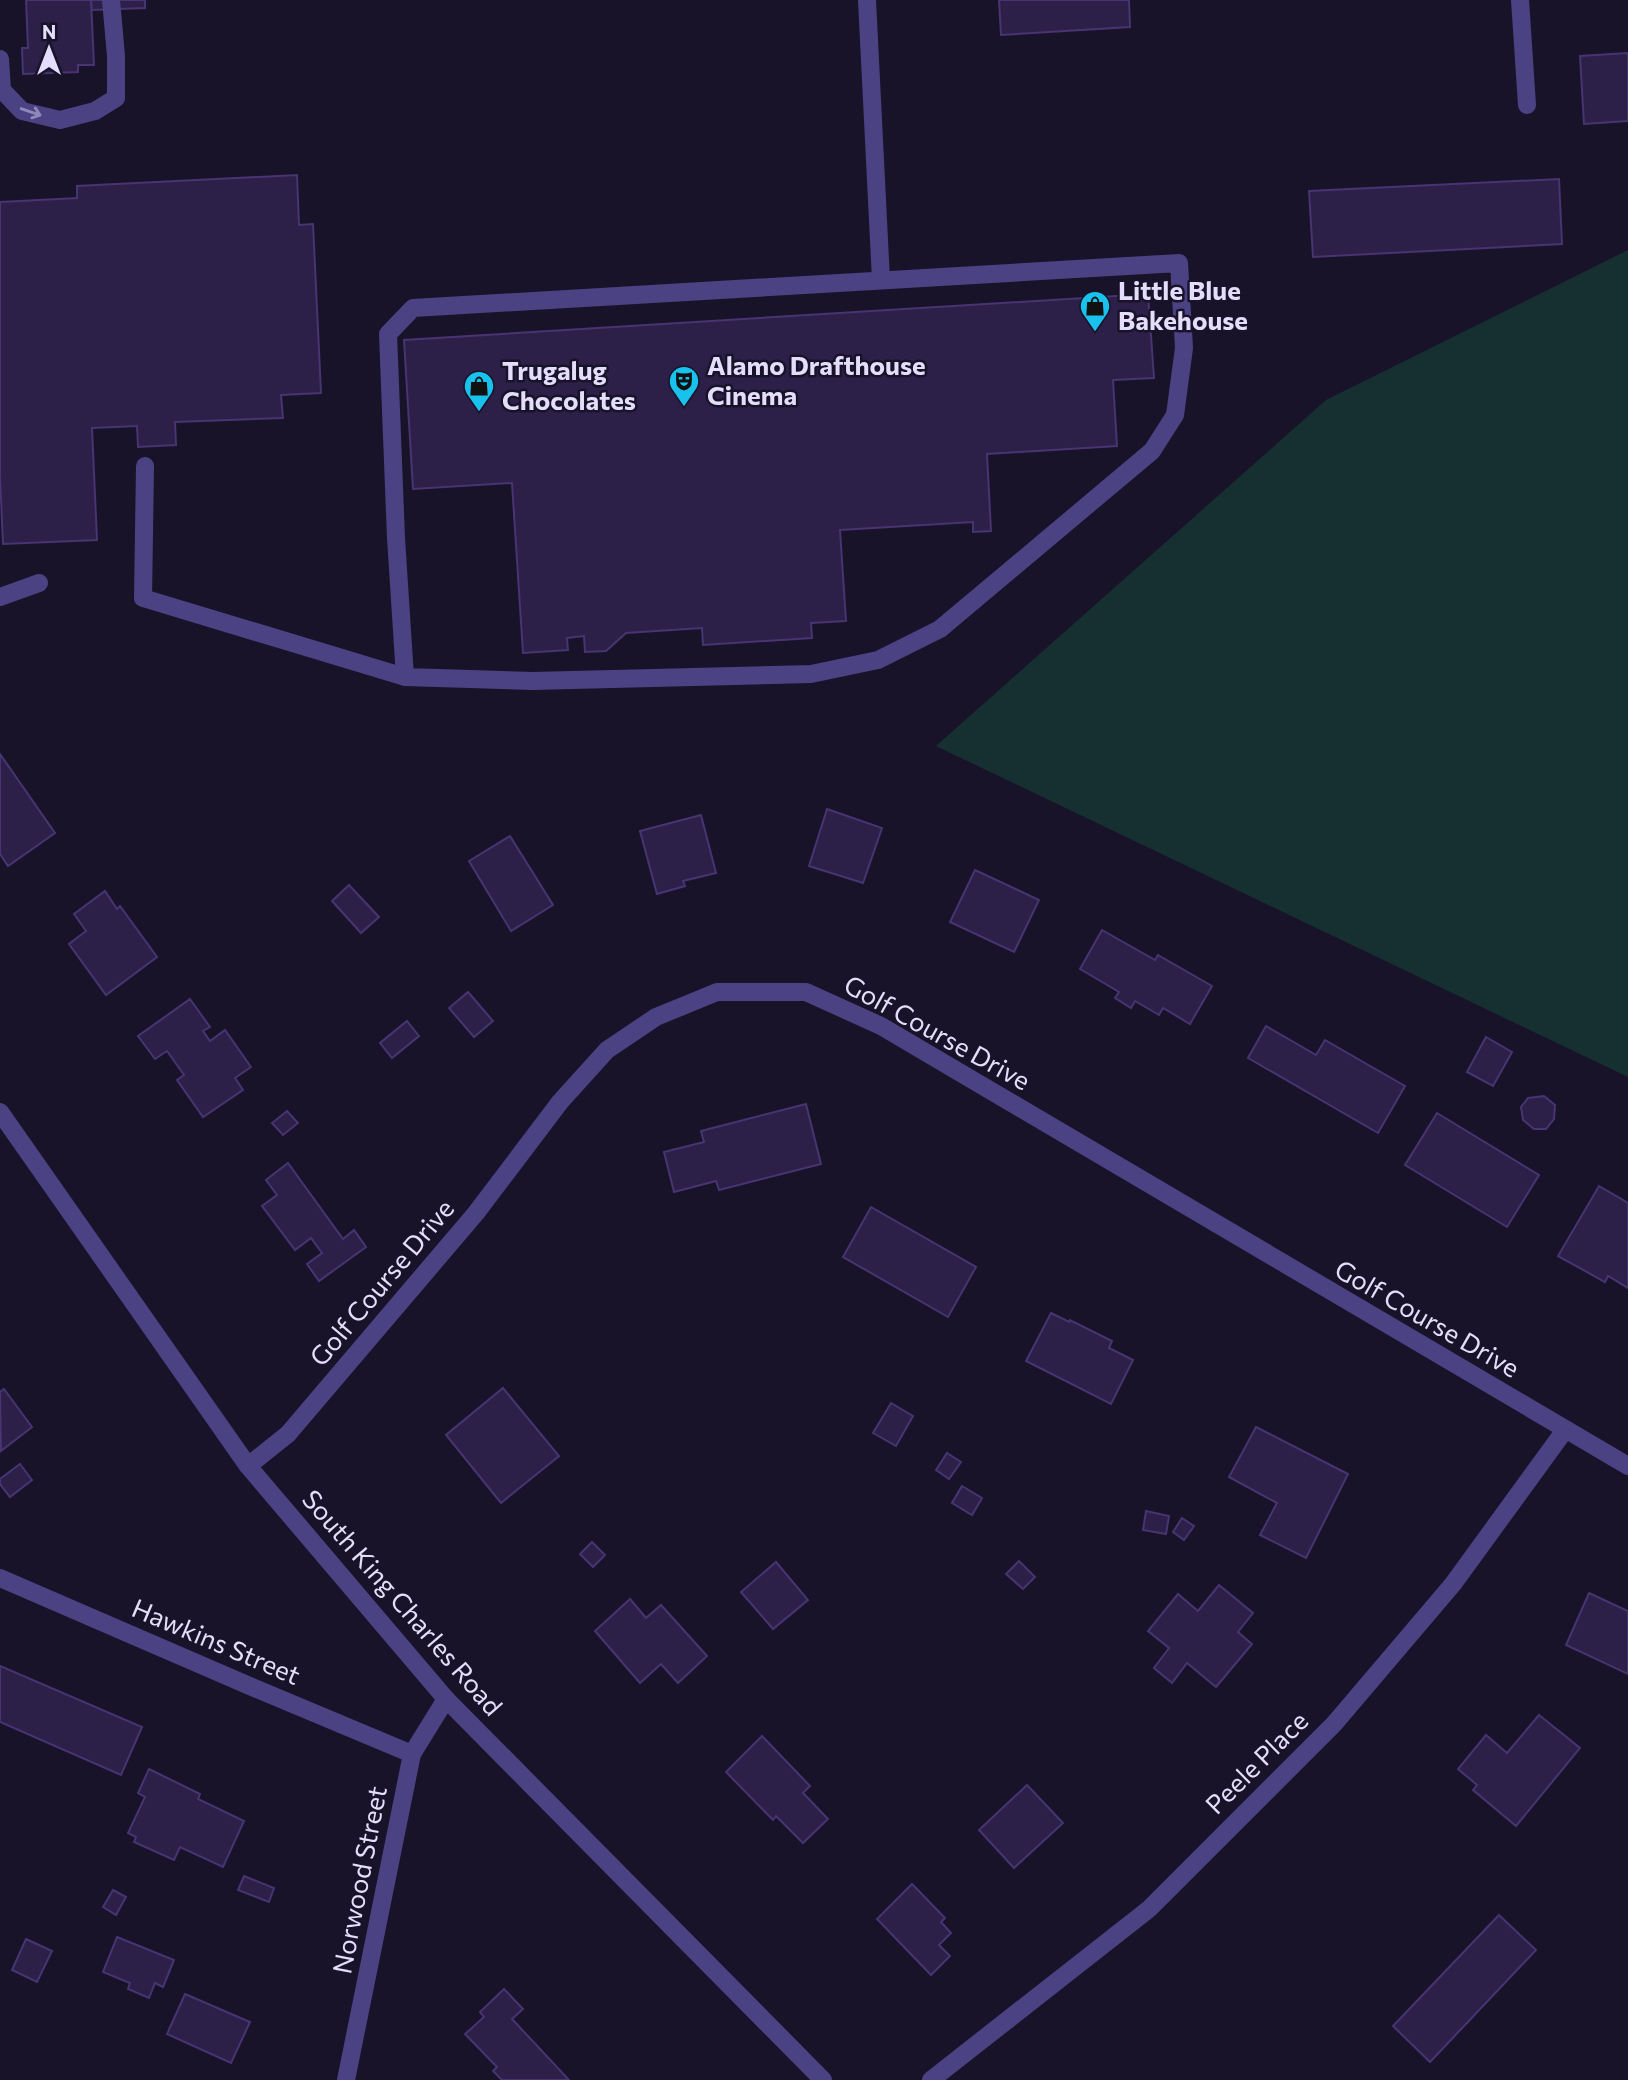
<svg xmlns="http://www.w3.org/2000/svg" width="1628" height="2080" font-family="Commissioner,sans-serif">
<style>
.green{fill:#163032}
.building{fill:#2c2048;stroke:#473472;stroke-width:2}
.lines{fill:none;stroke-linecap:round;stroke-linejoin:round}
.service{stroke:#4b4284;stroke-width:18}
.minor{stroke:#4b4284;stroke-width:18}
.tertiary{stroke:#4b4284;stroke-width:18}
.oneway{stroke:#9088ba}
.labels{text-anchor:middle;stroke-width:5;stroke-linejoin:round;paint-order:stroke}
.poi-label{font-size:26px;font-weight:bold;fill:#e4ddfc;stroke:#191329;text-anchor:start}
.street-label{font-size:26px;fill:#e4ddfc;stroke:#191329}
</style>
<rect width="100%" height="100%" fill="#191329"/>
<path class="green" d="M1628,250v827l-692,-331 390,-346z"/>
<g class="building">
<path d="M26,0h65l3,65h-16v7l-55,2 -1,-26h6z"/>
<path d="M91,0h54v8l-53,2z"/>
<path d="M999,0h130l1,27 -129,8z"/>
<path d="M1628,53v68l-44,3 -4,-68z"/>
<path d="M297,175l2,50 14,-1 8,169 -40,2 2,23 -108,4 1,23 -38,2 -1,-21 -45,2 5,112 -94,4 -3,-68v-274l77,-4v-12z"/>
<path d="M1559,179l3,65 -249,13 -4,-66z"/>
<path d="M1148,294l6,84 -41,2 4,66 -130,8 4,77 -18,1v-10l-133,8 6,91 -35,2 1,15 -109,7 -1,-17 -76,5 -20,18 -21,1 -1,-16 -17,2 1,12 -45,3 -11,-170 -99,6 -9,-149z"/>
<path d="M0,754l55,79 -47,33 -8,-12z"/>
<path d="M827,809l55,19 -19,55 -54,-17z"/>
<path d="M701,815l15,58 -33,8 2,5 -28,8 -17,-63z"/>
<path d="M510,836l43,69 -42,26 -42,-70z"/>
<path d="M975,870l64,30 -25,52 -64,-30z"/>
<path d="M349,885l30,32 -18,16 -29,-32z"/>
<path d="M105,891l12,18 3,-3 37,51 -51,38 -37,-51 17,-13 -12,-17z"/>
<path d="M1102,930l53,30 3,-5 54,31 -22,38 -27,-16 -4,7 -24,-14 -4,7 -16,-10 4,-6 -39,-23z"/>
<path d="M468,992l25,29 -19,16 -25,-29z"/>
<path d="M190,999l20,28 -7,4 7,10 15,-11 26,37 -16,11 8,12 -40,27 -26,-37 7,-5 -17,-24 -12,8 -17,-23z"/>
<path d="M407,1021l12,15 -27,22 -12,-15z"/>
<path d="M1266,1026l50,29 9,-15 80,46 -27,47 -130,-75z"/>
<path d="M1486,1037l26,15 -19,34 -26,-14z"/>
<path d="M1544,1096l11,9 -1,14 -8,10h-12l-11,-9 -2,-13 7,-9z"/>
<path d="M806,1104l15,60 -102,26 -3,-9 -42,11 -10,-40 40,-10 -3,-11z"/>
<path d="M287,1111l11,12 -15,12 -11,-12z"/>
<path d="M1437,1113l102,62 -32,52 -102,-62z"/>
<path d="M288,1163l55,76 11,-9 12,17 -47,34 -12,-17 15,-11 -11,-15 -16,12 -33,-44 15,-11 -11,-15z"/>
<path d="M1599,1186l29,17v85l-20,-12 -3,6 -47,-26z"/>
<path d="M871,1207l105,60 -28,50 -105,-60z"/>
<path d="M1051,1313l18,9 1,-2 42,21 -3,7 24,12 -22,44 -85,-43z"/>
<path d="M503,1388l56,68 -58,47 -55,-68z"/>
<path d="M4,1389l28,38 -31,24 -1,-59z"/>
<path d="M891,1403l22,13 -17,30 -23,-13z"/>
<path d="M1256,1427l92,47 -42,84 -46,-23 17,-32 -48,-26z"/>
<path d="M947,1453l14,9 -12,17 -13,-9z"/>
<path d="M20,1464l12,16 -22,17 -10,-13v-5z"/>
<path d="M962,1486l20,12 -10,17 -20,-12z"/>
<path d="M1146,1511l23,5 -3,18 -23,-4z"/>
<path d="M1182,1518l12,8 -10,14 -11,-8z"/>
<path d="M592,1542l13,13 -12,12 -13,-13z"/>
<path d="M1019,1561l16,16 -12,12 -17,-15z"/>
<path d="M776,1562l32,38 -35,29 -32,-37z"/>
<path d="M1219,1585l34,28 -15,19 14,12 -36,43 -29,-24 -15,20 -18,-15 15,-20 -21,-17 30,-37 20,17z"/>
<path d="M1589,1593l39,18v63l-62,-29z"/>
<path d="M630,1599l16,19 15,-13 46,51 -29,27 -17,-19 -21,19 -45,-52z"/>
<path d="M0,1666l142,61 -21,48 -121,-53z"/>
<path d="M1539,1715l41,33 -64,78 -43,-36 4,-5 -19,-16 28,-34 21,18z"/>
<path d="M762,1736l48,50 -7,7 25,26 -25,24 -27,-27 -3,4 -47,-48z"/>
<path d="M149,1769l51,25 -2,5 46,22 -21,46 -43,-20 -6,13 -40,-18 2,-5 -8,-4 17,-36 -7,-4z"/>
<path d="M1027,1785l36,38 -49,45 -35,-38z"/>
<path d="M244,1876l30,12 -5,14 -31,-12z"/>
<path d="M912,1884l33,34 -4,4 10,11 -12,12 11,11 -19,19 -54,-56z"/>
<path d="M113,1890l13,7 -10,18 -13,-8z"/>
<path d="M1499,1915l37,35 -106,112 -37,-36z"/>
<path d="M117,1937l57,23 -11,27 -8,-4 -6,15 -21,-9 2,-6 -27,-11z"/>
<path d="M26,1939l26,12 -15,31 -25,-12z"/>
<path d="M504,1989l19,20 -11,10 57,61h-67l-9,-9 4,-4 -32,-33 19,-17 -4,-5z"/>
<path d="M185,1994l65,28 -19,41 -64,-29z"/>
</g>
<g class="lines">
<g class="service">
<path d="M867,0l14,280"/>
<path d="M1520,0l7,105"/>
<path d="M0,59l2,31 20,21 38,9 35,-9 21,-13v-42l-5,-56"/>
<path d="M1179,263l5,85 -9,67 -23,36 -212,178 -62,31 -67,14 -279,7 -127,-4 -9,-139 -8,-204 25,-26z"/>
<path d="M145,466l-2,132 262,79"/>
<path d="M0,597l39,-14"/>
</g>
<g class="minor">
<path d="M248,1466l40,-32 188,-221 84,-111 47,-52 49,-33 61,-25h89l75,34 747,440"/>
<path d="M0,1578l252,109 160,67"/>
<path d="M931,2080l218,-171 185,-185 119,-140 112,-154"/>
</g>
<g class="tertiary">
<path d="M0,1112l248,354 198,233 377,381"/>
<path d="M346,2080l66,-326 34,-55"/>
</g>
</g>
<defs><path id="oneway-shaft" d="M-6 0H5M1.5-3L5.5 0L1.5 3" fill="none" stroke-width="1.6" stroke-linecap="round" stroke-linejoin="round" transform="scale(1.75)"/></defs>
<use class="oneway" href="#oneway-shaft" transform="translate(31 112) rotate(19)"/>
<defs>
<g id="shop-pin" transform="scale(1.575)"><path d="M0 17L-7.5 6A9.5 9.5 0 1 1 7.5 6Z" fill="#19c2ec" stroke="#191329"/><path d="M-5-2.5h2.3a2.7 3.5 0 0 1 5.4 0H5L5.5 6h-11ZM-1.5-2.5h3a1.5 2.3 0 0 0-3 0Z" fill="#111"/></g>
<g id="theatre-pin" transform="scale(1.575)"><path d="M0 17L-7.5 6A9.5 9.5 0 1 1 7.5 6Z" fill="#19c2ec" stroke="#191329"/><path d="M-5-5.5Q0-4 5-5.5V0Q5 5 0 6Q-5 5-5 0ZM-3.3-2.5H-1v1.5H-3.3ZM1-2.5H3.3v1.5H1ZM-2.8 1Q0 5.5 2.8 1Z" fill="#111"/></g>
</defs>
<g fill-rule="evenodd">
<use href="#shop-pin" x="1095" y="306"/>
<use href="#theatre-pin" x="684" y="381"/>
<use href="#shop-pin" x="479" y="386"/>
</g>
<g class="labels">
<g class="poi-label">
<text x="1118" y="300">Little Blue<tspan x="1118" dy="30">Bakehouse</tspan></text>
<text x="707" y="375">Alamo Drafthouse<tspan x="707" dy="30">Cinema</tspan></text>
<text x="502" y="380">Trugalug<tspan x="502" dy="30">Chocolates</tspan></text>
</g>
<g class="street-label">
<text transform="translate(937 1033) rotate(29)" y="9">Golf Course Drive</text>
<text transform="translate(382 1283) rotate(-50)" y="9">Golf Course Drive</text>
<text transform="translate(1427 1319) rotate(30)" y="9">Golf Course Drive</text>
<text transform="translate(402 1603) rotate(49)" y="9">South King Charles Road</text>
<text transform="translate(216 1642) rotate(23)" y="9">Hawkins Street</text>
<text transform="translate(1257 1763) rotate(-45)" y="9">Peele Place</text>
<text transform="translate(360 1880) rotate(-79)" y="9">Norwood Street</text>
</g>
</g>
<g transform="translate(49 49)" stroke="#191329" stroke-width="5" paint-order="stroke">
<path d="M0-5L12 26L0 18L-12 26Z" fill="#e4ddfc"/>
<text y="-10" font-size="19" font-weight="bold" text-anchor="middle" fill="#e4ddfc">N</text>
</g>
</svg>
